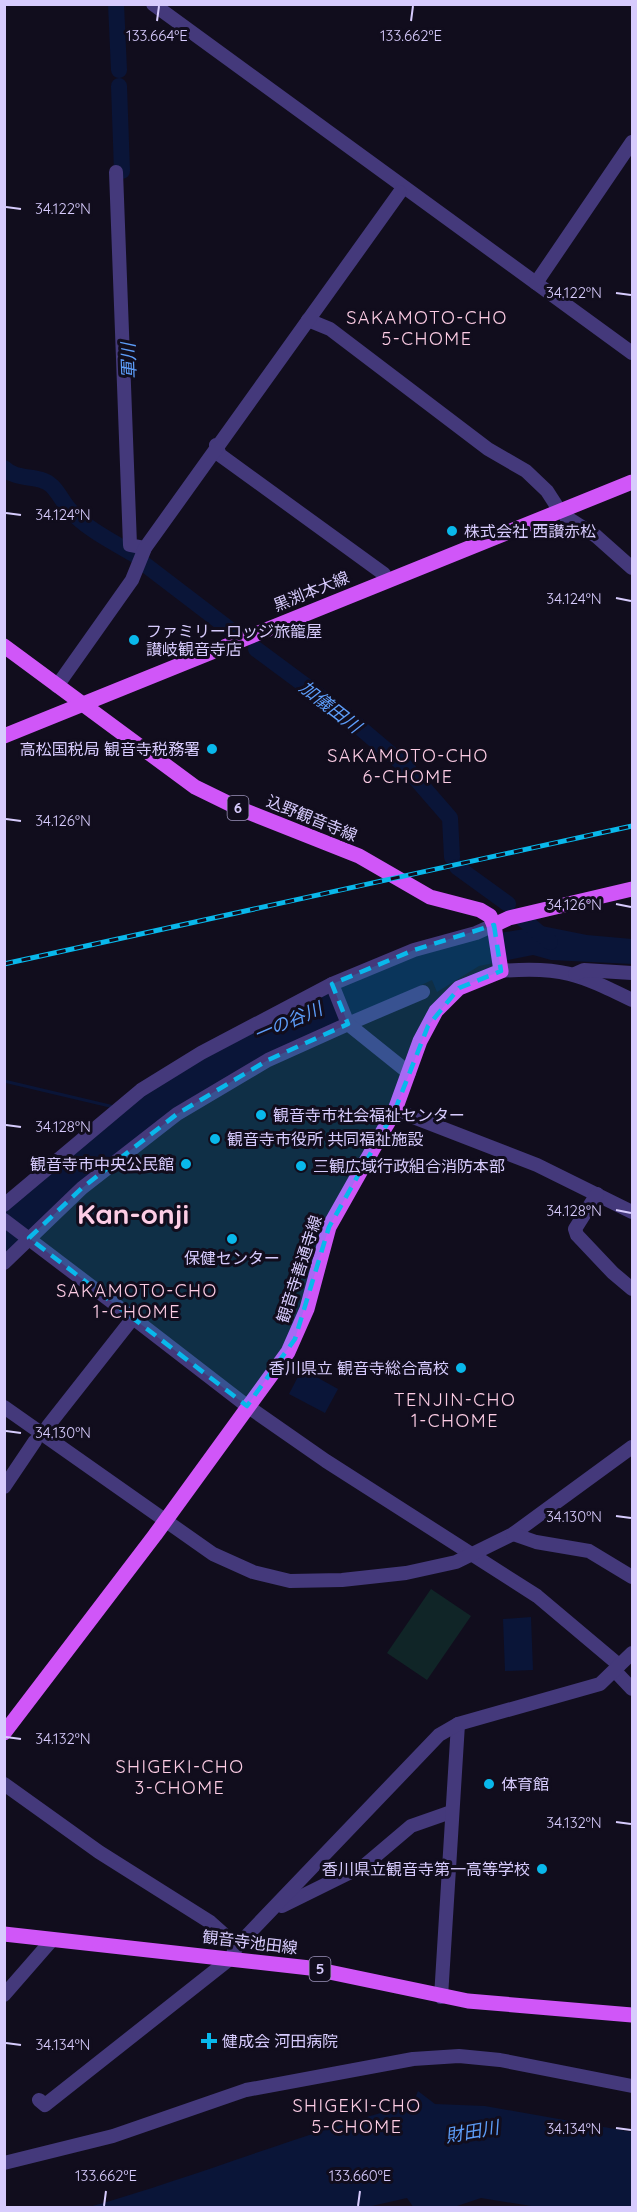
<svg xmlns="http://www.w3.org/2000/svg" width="637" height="2212" font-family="Quicksand,'Noto Sans JP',sans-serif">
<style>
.garden{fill:#102527}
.water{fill:#0a1538}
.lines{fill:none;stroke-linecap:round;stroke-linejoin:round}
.stream{stroke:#0a1538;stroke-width:3}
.river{stroke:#0a1538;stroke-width:16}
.minor{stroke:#44397b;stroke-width:14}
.major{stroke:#d056f8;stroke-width:15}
.rail-casing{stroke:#09b8eb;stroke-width:5}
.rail{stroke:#110d1d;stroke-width:3;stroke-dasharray:9;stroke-linecap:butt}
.marked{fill:#09b8eb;fill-opacity:0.2;stroke:#09b8eb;stroke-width:4.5;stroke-dasharray:12 8;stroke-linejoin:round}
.ticks{fill:none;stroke:#d7cbfd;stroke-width:2}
.poi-dot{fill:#09b8eb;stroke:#110d1d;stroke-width:2}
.labels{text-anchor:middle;stroke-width:6;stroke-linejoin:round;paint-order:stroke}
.shield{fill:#110d1d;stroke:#9c92ba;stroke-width:1.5}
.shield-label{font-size:15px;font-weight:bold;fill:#d7cbfd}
.poi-label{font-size:16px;fill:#d7cbfd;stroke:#110d1d;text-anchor:start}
.street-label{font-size:16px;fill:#d7cbfd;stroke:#110d1d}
.neighbourhood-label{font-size:18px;letter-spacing:1.5px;fill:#fdcde5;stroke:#110d1d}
.water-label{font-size:18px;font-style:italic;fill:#5d9df9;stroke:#110d1d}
.town-label{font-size:28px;font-weight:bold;fill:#fdcde5;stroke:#110d1d}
.ticks-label{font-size:15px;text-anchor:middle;fill:#d7cbfd;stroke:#110d1d;stroke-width:6;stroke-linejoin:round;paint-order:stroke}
</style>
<rect width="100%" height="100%" fill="#110d1d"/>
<path class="garden" d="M431,1589l40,27 -44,64 -40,-27z"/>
<g class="water">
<path d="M542,926l45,9 45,4v25l-81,-4 -18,-5 -54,11 -42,26 -5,-12 -164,77 -87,50 -176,153v-48l149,-127 186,-98 73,-30 69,-21z"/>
<path d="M302,1369l36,20 -13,24 -36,-19z"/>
<path d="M531,1617l2,53 -28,1 -2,-52z"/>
<path d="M418,2091l17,13 50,2 147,26v75h-95l-56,-9 -27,9 -40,1 -7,-10 -44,10 -274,-1c109,-31 214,-74 324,-103z"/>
</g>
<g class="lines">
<path class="stream" d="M4,1081l110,26"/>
<g class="river">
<path d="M116,4l3,66"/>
<path d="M119,86l3,85"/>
<path d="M4,468c14,14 34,5 48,18 7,7 11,16 17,23 17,20 44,33 66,46"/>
<path d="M143,563l89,68"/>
<path d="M256,649l89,66 59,50 46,53 2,39"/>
<path d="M457,867l51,37"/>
<path d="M524,920l26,22"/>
</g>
<g class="minor">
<path d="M153,4l479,349"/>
<path d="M116,172l14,373 15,3"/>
<path d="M536,283l96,-141"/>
<path d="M308,320l22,9 158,120 38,22 21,20 9,14"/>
<path d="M216,445l4,10 164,119"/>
<path d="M566,517l30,19 36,32"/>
<path d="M57,686l75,-106 13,-32 255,-356"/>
<path d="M501,971c60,-5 78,3 131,29"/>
<path d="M575,974l9,-4 48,3"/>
<path d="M332,984l16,40 75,-32"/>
<path d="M395,1110l142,55 95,47"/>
<path d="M597,1194l-22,35 2,6 36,38 19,16"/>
<path d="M4,1205l137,-115 60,-37 131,-69 82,-34 62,-17 18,-8"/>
<path d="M4,1220l129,98 -85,108"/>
<path d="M4,1263l78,-75 95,-74 91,-54 80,-36 61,49"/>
<path d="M133,1318l114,88 79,55 211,135 82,69"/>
<path d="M4,1407l209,147 40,18 37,9 52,-1 64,-7 50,-11 57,-28 119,-87"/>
<path d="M4,1487l31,-46"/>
<path d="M513,1534l23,8 53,9 43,26"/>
<path d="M615,1671l17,18"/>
<path d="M4,1784l95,68 111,70 27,24"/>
<path d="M282,1906l83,-41 46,-39 40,-14"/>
<path d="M4,1995l48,-55"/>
<path d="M441,1997l17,-273"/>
<path d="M39,2100l6,5 186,-147 6,-12 202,-211 19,-11 142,-40 32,-31"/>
<path d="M4,2163l109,-27 133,-46 167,-31 46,-3 41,4 132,26"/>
</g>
<g class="major">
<path d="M4,646l191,141 43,21 121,48 71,41 50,13 10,6 4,9 7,46 -42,17 -23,23 -16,30 -25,69 -66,117 -22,82 -19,43 -133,183 -151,198"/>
<path d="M4,736l628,-254"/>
<path d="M494,925l15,-7 123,-29"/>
<path d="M4,1934l306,34 158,33 164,14"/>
</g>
<g class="rail-casing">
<path id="rail" d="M4,964l628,-138"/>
</g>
<use href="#rail" class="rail"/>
</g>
<path class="marked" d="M494,925l7,46 -42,17 -31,38 -33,84 -66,117 -34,112 -48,67 -218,-168 53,-50 95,-74 91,-54 80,-36 -16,-40 82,-34z"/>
<path class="ticks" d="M157,21l2,-15M411,21l2,-15M6,207l15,2M616,293l15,2M6,513l15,2M616,598l15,3M6,819l15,2M616,904l15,3M6,1125l15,2M616,1210l15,3M6,1431l15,2M616,1516l15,2M6,1737l15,2M616,1822l15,2M6,2043l15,2M616,2128l15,2M104,2206l2,-15M358,2206l2,-15"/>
<g class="poi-dot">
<circle cx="452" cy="531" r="6"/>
<circle cx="134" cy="640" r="6"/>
<circle cx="212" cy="749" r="6"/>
<circle cx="261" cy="1115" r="6"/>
<circle cx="215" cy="1139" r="6"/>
<circle cx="186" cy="1164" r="6"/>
<circle cx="301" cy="1166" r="6"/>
<circle cx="232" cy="1239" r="6"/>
<circle cx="461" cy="1368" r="6"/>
<circle cx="489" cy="1784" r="6"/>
<circle cx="542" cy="1869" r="6"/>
<path d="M206 2032h6v6h6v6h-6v6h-6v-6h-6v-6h6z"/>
</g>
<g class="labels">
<g class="shield">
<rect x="227.5" y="796" width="21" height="24" rx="4.5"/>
<rect x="309.5" y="1957" width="21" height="24" rx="4.5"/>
</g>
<g class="shield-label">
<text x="238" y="813">6</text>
<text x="320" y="1974">5</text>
</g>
<g class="poi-label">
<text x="464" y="537">株式会社 西讃赤松</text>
<text x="146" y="637">ファミリーロッジ旅籠屋<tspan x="146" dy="18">讃岐観音寺店</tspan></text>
<text x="200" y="755" text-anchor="end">高松国税局 観音寺税務署</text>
<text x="273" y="1121">観音寺市社会福祉センター</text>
<text x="227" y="1145">観音寺市役所 共同福祉施設</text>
<text x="174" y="1170" text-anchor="end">観音寺市中央公民館</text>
<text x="313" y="1172">三観広域行政組合消防本部</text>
<text x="232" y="1264" text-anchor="middle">保健センター</text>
<text x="449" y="1374" text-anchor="end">香川県立 観音寺総合高校</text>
<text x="501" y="1790">体育館</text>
<text x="530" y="1875" text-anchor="end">香川県立観音寺第一高等学校</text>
<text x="222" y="2047">健成会 河田病院</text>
</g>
<g class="street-label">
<text transform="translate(311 591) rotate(-22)" y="6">黒渕本大線</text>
<text transform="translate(312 818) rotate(22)" y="6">込野観音寺線</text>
<text transform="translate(299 1269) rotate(-72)" y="6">観音寺善通寺線</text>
<text transform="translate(250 1942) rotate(7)" y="6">観音寺池田線</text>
</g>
<g class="neighbourhood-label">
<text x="427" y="324">SAKAMOTO-CHO<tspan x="427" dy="21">5-CHOME</tspan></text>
<text x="408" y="762">SAKAMOTO-CHO<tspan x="408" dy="21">6-CHOME</tspan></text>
<text x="137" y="1297">SAKAMOTO-CHO<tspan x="137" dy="21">1-CHOME</tspan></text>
<text x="455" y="1406">TENJIN-CHO<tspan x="455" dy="21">1-CHOME</tspan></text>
<text x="180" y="1773">SHIGEKI-CHO<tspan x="180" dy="21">3-CHOME</tspan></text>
<text x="357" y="2112">SHIGEKI-CHO<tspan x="357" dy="21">5-CHOME</tspan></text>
</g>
<g class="water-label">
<text transform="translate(129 361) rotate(-92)" y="6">軍川</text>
<text transform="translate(330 707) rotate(38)" y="6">加儀田川</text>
<text transform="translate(288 1022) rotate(-23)" y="6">一の谷川</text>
<text transform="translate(472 2132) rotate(-10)" y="6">財田川</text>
</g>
<g class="town-label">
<text x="133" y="1224">Kan-onji</text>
</g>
</g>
<g class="ticks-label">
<text x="157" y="41">133.664°E</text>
<text x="411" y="41">133.662°E</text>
<text x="63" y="214">34.122°N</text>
<text x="574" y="298">34.122°N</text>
<text x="63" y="520">34.124°N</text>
<text x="574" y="604">34.124°N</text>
<text x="63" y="826">34.126°N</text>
<text x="574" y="910">34.126°N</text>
<text x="63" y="1132">34.128°N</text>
<text x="574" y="1216">34.128°N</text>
<text x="63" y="1438">34.130°N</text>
<text x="574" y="1522">34.130°N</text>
<text x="63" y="1744">34.132°N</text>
<text x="574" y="1828">34.132°N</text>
<text x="63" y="2050">34.134°N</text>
<text x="574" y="2134">34.134°N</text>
<text x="106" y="2181">133.662°E</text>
<text x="360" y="2181">133.660°E</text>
</g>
<rect width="637" height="2212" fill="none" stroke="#d7cbfd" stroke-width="12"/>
</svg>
